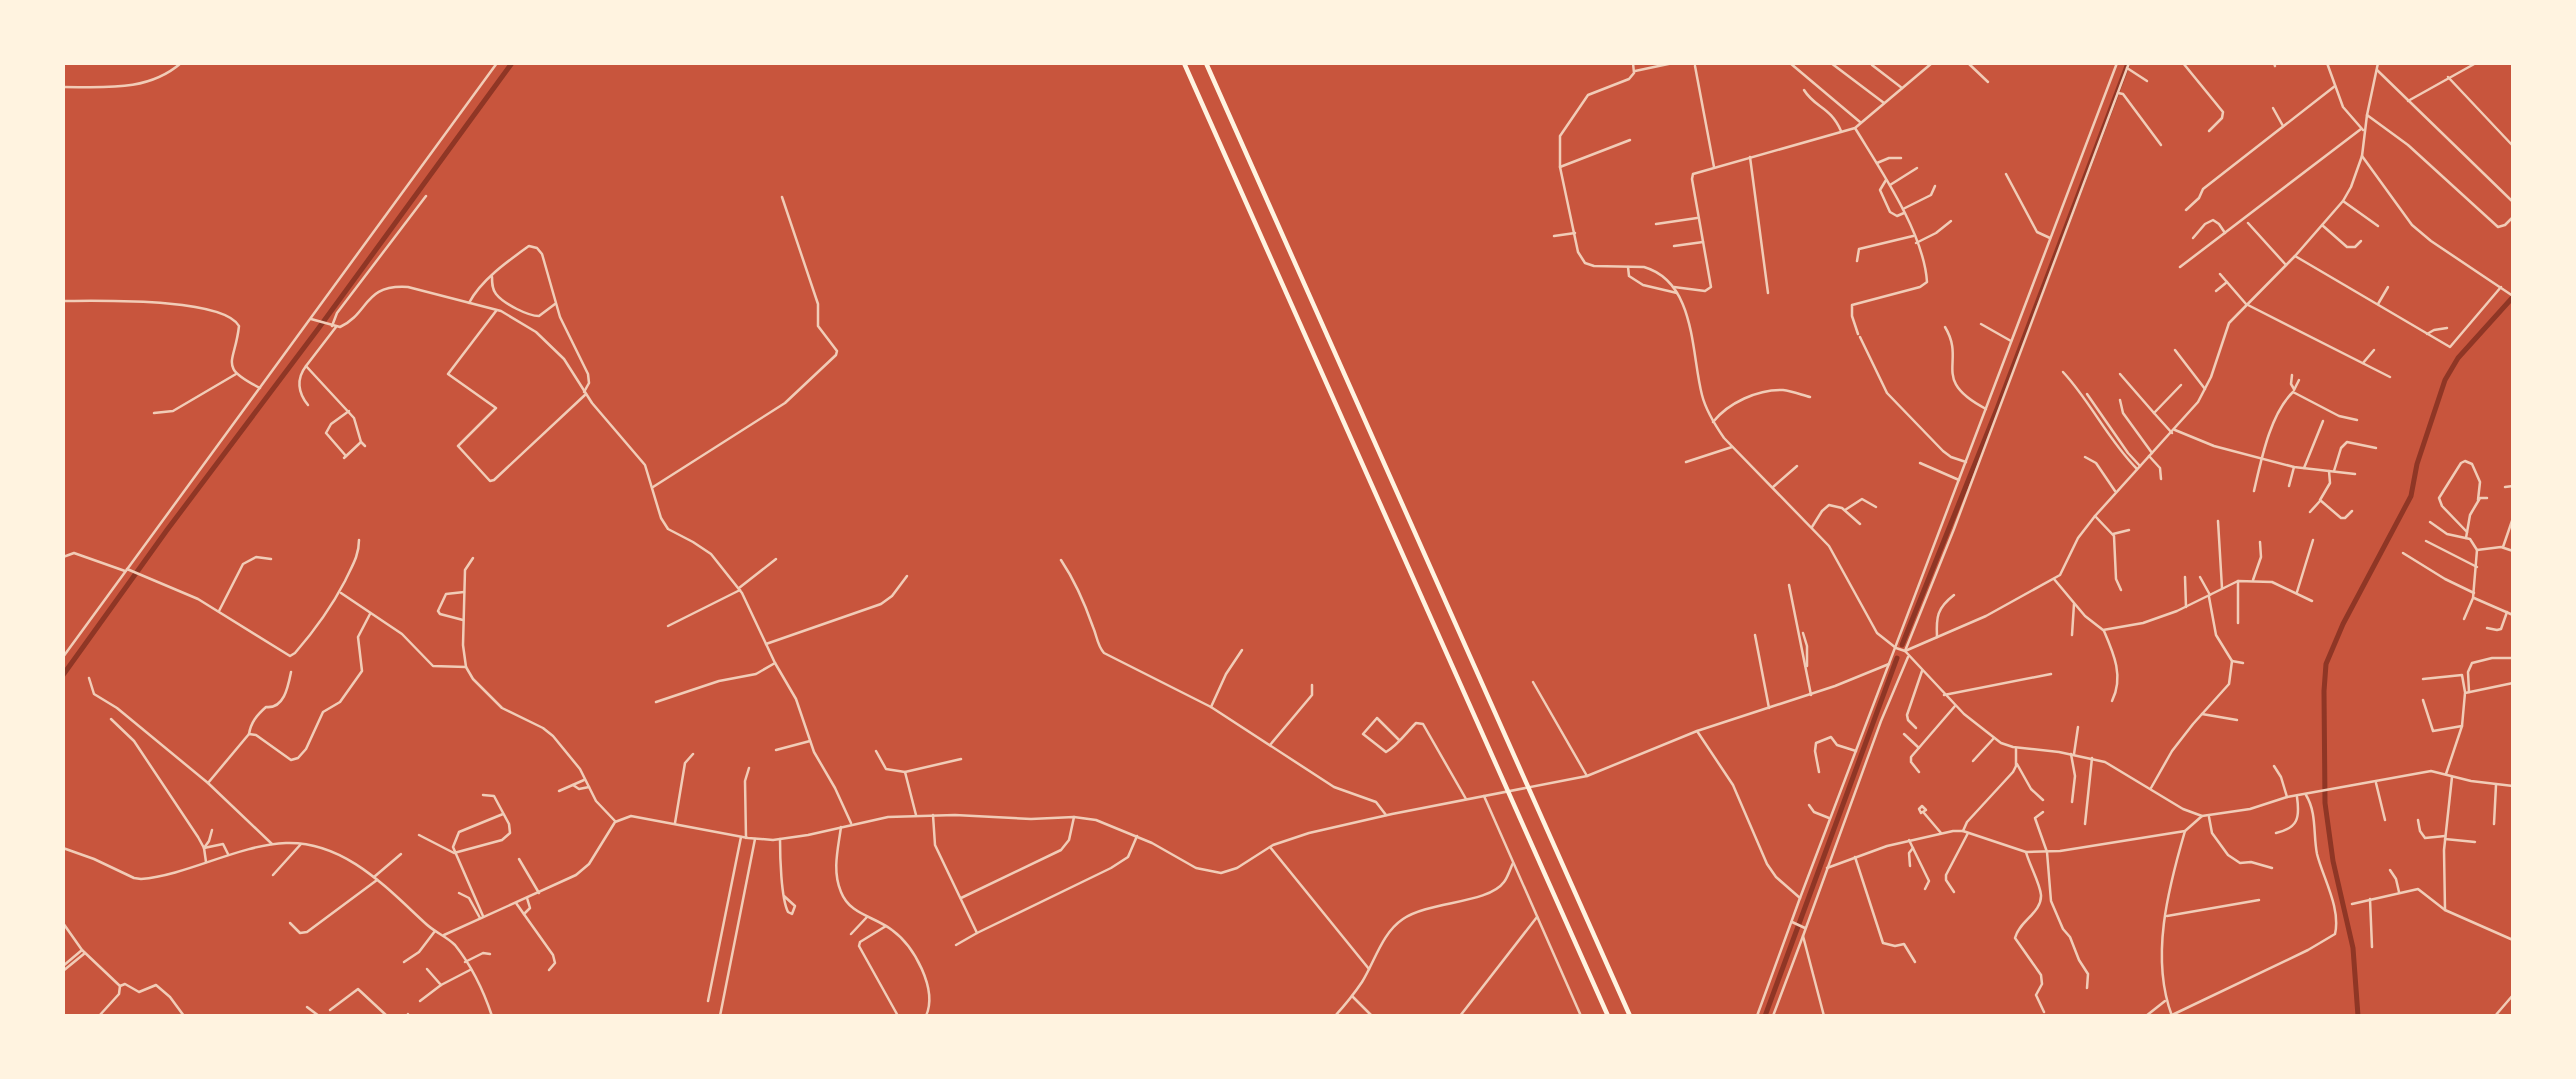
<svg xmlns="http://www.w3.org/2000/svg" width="2576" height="1079" font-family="'Golos Text',sans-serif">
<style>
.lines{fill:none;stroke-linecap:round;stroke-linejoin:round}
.canal{stroke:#8f3625;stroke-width:5}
.minor{stroke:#f1ccb7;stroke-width:2.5}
.motorway{stroke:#fff3e0;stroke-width:4.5}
</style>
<rect width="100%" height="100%" fill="#c8553d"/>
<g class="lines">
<g class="canal">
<path d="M1902,645l95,-236 130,-343"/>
<path d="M63,675l104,-145 151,-201 194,-266"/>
<path d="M1765,1016l132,-358"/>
<path d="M2358,1016l-5,-68 -20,-87 -8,-58 -1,-112 2,-27 17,-40 68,-128 6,-32 28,-84 13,-22 55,-61"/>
</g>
<g class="minor">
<path d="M1633,63l1,10 -5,6 -41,16 -28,41v31l18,85 7,11 9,3 50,1c52,15 47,86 58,128 4,16 13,30 22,43l105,108 48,87 19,15 9,3 81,-35 74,-41 18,-37 17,-22 103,-114 13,-25 18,-54 66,-67 48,-55 8,-14 11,-31 5,-41 11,-52"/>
<path d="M1790,63l70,59"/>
<path d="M1831,63l53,40"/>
<path d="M1968,63l20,19"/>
<path d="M2129,63l-175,466 -49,122 59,63 37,29 12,4 46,5 46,10 78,47 19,7 48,-7 37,-12 144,-26 40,10 42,5"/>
<path d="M2183,63l40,49 -1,6 -13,13"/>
<path d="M2274,63l1,3"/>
<path d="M2327,63l16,44 20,23"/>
<path d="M1872,65l30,23"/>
<path d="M1695,66l19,101"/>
<path d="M2127,68l20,13"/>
<path d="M2377,70l136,132"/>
<path d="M1635,71l38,-8"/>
<path d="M2448,77l65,69"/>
<path d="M63,87c41,0 85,5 118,-24"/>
<path d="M1804,90c11,18 26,16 37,41"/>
<path d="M2118,93l5,1 38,51"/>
<path d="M2408,101l68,-38"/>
<path d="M2273,108l10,18"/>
<path d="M2367,115l41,30 90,82 7,-2 8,-8"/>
<path d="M1855,128c25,41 69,105 72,154l-7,5 -68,18v11l6,18"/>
<path d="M2362,156l50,69 19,16 82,55"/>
<path d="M1750,157l18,136"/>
<path d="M1877,163l12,-5h12"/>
<path d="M1560,167l70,-27"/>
<path d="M2006,174l31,58 13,6"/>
<path d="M1886,180l-6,10 10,22 7,4 7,-3"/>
<path d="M1890,185l27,-17"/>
<path d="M2343,201l35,25"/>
<path d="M1903,209l28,-14 4,-9"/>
<path d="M2186,210l13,-12 4,-9 132,-103"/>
<path d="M2248,223l38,42"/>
<path d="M1656,224l41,-6"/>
<path d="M2322,225l25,22h8l6,-6"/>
<path d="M1554,236l21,-3"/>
<path d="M2193,238l12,-14 8,-4 6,4 6,9"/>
<path d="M1916,243l20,-10 15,-12"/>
<path d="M1674,246l29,-4"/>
<path d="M2295,256l155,91 51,-60"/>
<path d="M1857,261l2,-12 54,-13"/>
<path d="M1628,267l1,9 14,9 34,8"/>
<path d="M2180,267l181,-138"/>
<path d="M2220,274l26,30 144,73"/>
<path d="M492,277c0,6 0,12 4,17 8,10 32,22 43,22l16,-12"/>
<path d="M1674,287l31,4 6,-4 -19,-108 1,-5 162,-46 77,-65"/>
<path d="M2216,291l11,-9"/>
<path d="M63,301c33,0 160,-4 176,25 -4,38 -22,40 21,62"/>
<path d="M469,303c12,-23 39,-42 60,-57l8,2 5,6 18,63 28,57 1,9 -5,9"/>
<path d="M2378,304l10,-17"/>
<path d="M496,311l-48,63 48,34 -38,38 32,35 4,-1 92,-86"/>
<path d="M311,319l29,8c30,-14 23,-43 68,-40l93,24 35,21 28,27 28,44 53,62 16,53 7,11 25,13 18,12 31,39 33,70 21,36 18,53 21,36 16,35"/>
<path d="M1981,324l30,17"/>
<path d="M332,326l5,-13 89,-117"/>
<path d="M336,327l-30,39 48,52 7,24 4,4"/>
<path d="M1945,327c22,36 -16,52 41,82"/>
<path d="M2427,334l7,-4 13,-2"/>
<path d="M1860,337l27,56 56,58 8,6 15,5"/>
<path d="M2175,350l30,39"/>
<path d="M2363,363l11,-13"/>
<path d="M306,366c-10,13 -8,27 2,39"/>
<path d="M2063,372c28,30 45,68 74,97"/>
<path d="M2120,374l34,39"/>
<path d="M2292,375l-1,9 3,5"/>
<path d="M2294,390l5,-10"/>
<path d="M2087,394l41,59 12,13"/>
<path d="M2120,400l3,13 29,40"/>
<path d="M154,413l19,-2 63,-37"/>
<path d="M1713,422c15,-19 45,-33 70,-32 9,1 19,5 27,7"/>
<path d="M2175,430l39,16 80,21 61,7"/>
<path d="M2172,433l-18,-20 27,-28"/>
<path d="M346,456l-20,-23 5,-9 18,-13"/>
<path d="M2149,456l11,12 1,11"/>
<path d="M2085,457l11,6 19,28"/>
<path d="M344,458l17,-16"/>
<path d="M1686,462l46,-15"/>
<path d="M1920,463l39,17"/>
<path d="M2304,468l19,-47"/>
<path d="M2329,471l1,12 -10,17 21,18h4l7,-7"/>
<path d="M2334,471l7,-23 6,-6 29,6"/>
<path d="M2289,486l5,-19"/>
<path d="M653,487l132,-84 51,-48 1,-4 -19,-25v-22l-36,-107"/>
<path d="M1773,487l24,-21"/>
<path d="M2505,487l8,-1"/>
<path d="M2254,491c7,-30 16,-77 39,-99l46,24 18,4"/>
<path d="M1845,510l17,-11 14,8"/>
<path d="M2310,512l10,-11"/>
<path d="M2095,516l19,20 2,43 5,11"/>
<path d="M2218,521l4,67"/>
<path d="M2430,522l17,12 23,5 7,11 -4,48 -9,21"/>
<path d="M1812,527l10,-16 7,-6 13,3 18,16"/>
<path d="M2467,532l-25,-26 -3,-8 22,-35 4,-2 7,3 8,18 -2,18"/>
<path d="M2113,534l16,-4"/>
<path d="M2466,538l4,-23 10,-17h7"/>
<path d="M2426,541l51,26"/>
<path d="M2503,547l10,-29"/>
<path d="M2477,550l24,-3 12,4"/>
<path d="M2403,553l42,26 29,14"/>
<path d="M63,557l11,-4 51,18"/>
<path d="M1061,560c14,21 24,44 32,67 4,9 4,18 11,26l107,54 123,80 42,15 10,13"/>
<path d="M127,569l71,30 92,57 5,-3c20,-23 36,-45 50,-72 7,-15 14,-25 14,-41"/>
<path d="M2185,577l1,30"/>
<path d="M2200,577l10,18"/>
<path d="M2054,579l31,37 18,14 40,-7 34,-12 61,-30 34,1 40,19"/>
<path d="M2253,580l8,-23 -1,-15"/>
<path d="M1789,585l22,110"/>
<path d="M739,588l37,-29"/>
<path d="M2297,592l16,-52"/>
<path d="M341,593l61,41 31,32 33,1 7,12 29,29 41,20 10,8 27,33 16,32 19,20"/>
<path d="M2474,598l39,17"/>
<path d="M219,611l24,-47 13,-7 15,2"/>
<path d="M463,620l-23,-6 -2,-3 8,-17 18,-2"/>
<path d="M2238,623v-42"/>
<path d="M668,626l72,-36"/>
<path d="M2487,628l10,2 4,-1 6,-17"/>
<path d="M2104,631c10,23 20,46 8,70"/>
<path d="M1803,633l4,13v20"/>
<path d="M1755,635l14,73"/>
<path d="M2072,635l2,-31"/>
<path d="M1937,637c-1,-20 0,-29 17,-42"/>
<path d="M766,644l115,-40 11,-8 15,-20"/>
<path d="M63,657l434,-594"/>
<path d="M2232,661l11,2"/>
<path d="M466,667l-3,-22 2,-75 8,-12"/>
<path d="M89,678l5,16 23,14 91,75 64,61"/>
<path d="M2423,679l39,-4 3,17"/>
<path d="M1533,682l54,94"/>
<path d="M2469,692l-1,-20 4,-9 20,-5h21"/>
<path d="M1944,695l107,-21"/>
<path d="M2423,700l10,31 29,-5"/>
<path d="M656,702l63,-21 37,-7 19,-11"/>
<path d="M1211,707l15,-33 16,-24"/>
<path d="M2202,714l35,6"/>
<path d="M111,719l23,22 64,96 6,11 2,14"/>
<path d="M1916,728l-8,-8 -1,-5 15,-44"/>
<path d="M1697,731l36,54 34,79 9,13 24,21"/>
<path d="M249,734c2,-12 8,-19 17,-27 18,2 22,-20 25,-35"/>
<path d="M1904,734l15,14"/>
<path d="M1399,740l-22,-22 -14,16 23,18c12,-7 20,-19 30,-29l7,1 43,75"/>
<path d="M1270,745l42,-50v-10"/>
<path d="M776,750l34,-9"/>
<path d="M876,751l10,18 19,3"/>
<path d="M2071,754l4,22 -3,26"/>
<path d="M2074,754l4,-27"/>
<path d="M1973,761l21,-23"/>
<path d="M2017,764l14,25 12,11"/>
<path d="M2274,766l7,11 6,20"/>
<path d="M1819,772l-4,-21 1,-8 15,-6 6,8 19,6"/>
<path d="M1919,772l-8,-10v-5l44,-51"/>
<path d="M2446,774l16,-48 3,-33 48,-10"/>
<path d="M208,783l41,-49 7,1 35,25 7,-2 8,-9 17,-37 17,-10 22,-31 -4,-34 12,-23"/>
<path d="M2376,783l9,37"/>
<path d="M573,785l6,4 10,-2"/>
<path d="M2151,788l21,-37 21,-27 36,-40 3,-23 -16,-26 -7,-38"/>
<path d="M559,791l25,-11"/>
<path d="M1484,796l97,220"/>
<path d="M1809,805l5,7 15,6"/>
<path d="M1922,806l4,4 -5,3 -2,-4z"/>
<path d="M2043,812l-8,6 1,3 11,31 4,49 12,28 7,8 9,23 9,14 -1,14"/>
<path d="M1924,813l17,20"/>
<path d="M916,815l-11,-43 56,-13"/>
<path d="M933,815l2,30 42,88 134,-65 17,-11 9,-21"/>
<path d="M2209,817l3,16 16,22 12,8 11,-1 21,6"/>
<path d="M2418,820l2,11 5,7 20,-2"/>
<path d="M675,823l10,-60 8,-9"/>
<path d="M2085,824l7,-66"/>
<path d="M2494,824l2,-39"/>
<path d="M841,827c-3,22 -9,44 0,65 9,23 33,24 51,38 22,16 46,59 34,86"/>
<path d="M1963,831l4,-9 46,-50 3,-6v-17"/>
<path d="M2276,833c22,-5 24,-15 21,-36"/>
<path d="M419,835l35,18 48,-13 8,-7 -1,-9 -15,-28 -11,-1"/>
<path d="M746,838l-1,-57 4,-13"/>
<path d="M780,839c0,17 1,59 8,73l4,2 3,-8 -11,-10"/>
<path d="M2445,839l30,3"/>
<path d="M1909,840l20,41 -4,8"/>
<path d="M1270,847l99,122"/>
<path d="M63,848l31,11 40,19 7,1c47,-4 97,-34 145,-36 58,-2 100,44 139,80 9,9 21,13 30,22 16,20 29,47 37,71"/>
<path d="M204,848l19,-4 5,10"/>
<path d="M204,848l5,-7 3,-11"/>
<path d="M2026,852c3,12 14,31 15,43 1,18 -22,26 -26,43l26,37 1,9 -6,11 8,17"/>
<path d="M1855,857l28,86 12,3 9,-2 11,18"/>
<path d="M519,859l20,34"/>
<path d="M1910,866l-1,-13 4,-5"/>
<path d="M1827,868l60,-22 66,-15h10l63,21 34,-1 125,-20 17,-15"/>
<path d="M2390,870l6,9 3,13"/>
<path d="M273,875l28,-31"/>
<path d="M374,877l27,-23"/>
<path d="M1954,892l-8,-12v-5l22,-42"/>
<path d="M459,893l10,5 11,20"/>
<path d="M961,898l100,-48 8,-10 5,-23"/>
<path d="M2370,899l2,48"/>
<path d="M516,903l37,52 2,8 -6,7"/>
<path d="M2352,904l66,-15 27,21 68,30"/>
<path d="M2445,910l-1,-60 8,-73"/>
<path d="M524,914l6,-6 -3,-10"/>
<path d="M483,916l-30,-69 6,-15 44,-18"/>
<path d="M2167,916l92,-16"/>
<path d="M1792,922l13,6"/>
<path d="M63,923l19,27 38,36 -1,8 -20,22"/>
<path d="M290,923l10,10 7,-1 70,-52"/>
<path d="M886,926l-26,16 -1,4 39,70"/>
<path d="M851,934l16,-17"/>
<path d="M444,935l132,-60 13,-11 26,-42 16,-6 117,22 25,2 35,-5 80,-18 67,-2 76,4 43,-2 22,3 56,23 44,25 25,5 16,-5 36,-23 36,-12 83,-19 195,-38 110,-45 138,-45 54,-22"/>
<path d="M956,945l21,-12"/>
<path d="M404,962l15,-10 16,-21"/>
<path d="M465,962l18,-9 7,1"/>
<path d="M63,966l19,-16"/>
<path d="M427,969l14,16"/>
<path d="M63,971l22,-18"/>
<path d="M120,986l5,-2 14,8 17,-7 14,12 14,19"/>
<path d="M1352,996l20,20"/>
<path d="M420,1001l21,-16 29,-15"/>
<path d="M708,1001l33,-164"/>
<path d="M307,1007l12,9"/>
<path d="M330,1010l28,-21 29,27"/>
<path d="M2172,1015l136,-65 27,-16c6,-26 -12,-56 -18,-80 -4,-20 0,-41 -11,-59"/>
<path d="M407,1016l1,-2"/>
<path d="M720,1016l35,-177"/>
<path d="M1335,1016c10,-11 19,-22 27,-34 13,-21 20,-49 41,-63 26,-18 85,-15 101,-37 4,-5 6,-13 9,-19"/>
<path d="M1460,1016l77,-99"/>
<path d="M1757,1016l43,-118 317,-835"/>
<path d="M1773,1016l30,-80"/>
<path d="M1824,1016l-21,-80 78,-215 27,-64"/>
<path d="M2146,1016l19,-15"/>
<path d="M2172,1016c-22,-58 -4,-127 13,-185"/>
<path d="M2495,1016l18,-21"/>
</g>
<g class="motorway">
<path d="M1184,63l424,953"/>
<path d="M1206,63l424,953"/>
</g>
</g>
<rect width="2576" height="1079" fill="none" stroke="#fff3e0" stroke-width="130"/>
</svg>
